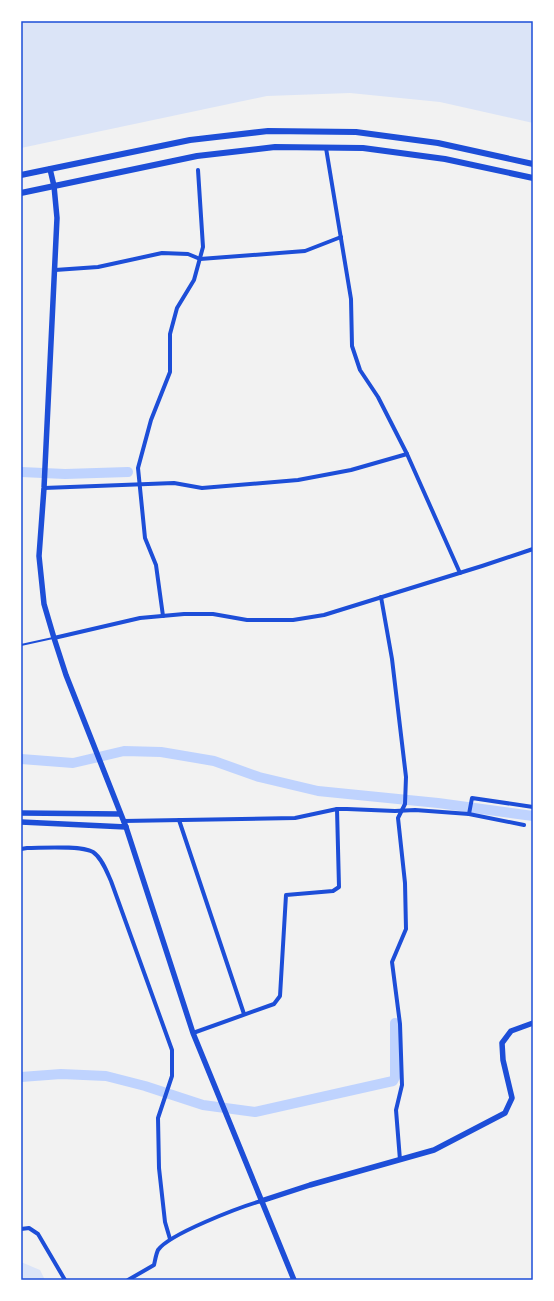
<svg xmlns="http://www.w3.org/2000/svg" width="554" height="1301" font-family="Quicksand,sans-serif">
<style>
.green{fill:#dbe4f7}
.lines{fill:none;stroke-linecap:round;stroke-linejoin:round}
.canal{stroke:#bfd3fe;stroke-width:10}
.service{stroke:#1d4ed8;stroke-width:2}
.minor{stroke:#1d4ed8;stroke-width:4}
.tertiary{stroke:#1d4ed8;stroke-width:5.5}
.secondary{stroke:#1d4ed8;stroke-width:6}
.neatline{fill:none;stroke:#1d4ed8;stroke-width:1.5}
</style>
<rect width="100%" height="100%" fill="#f2f2f2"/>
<g class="green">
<path d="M21,21h512v102l-93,-21 -90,-9 -83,3 -246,52z"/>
<path d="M21,1262l19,8 5,10h-24z"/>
</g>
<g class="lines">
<g class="canal">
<path d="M21,472l44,2 63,-2"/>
<path d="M21,759l52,4 51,-12 37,1 53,9 45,16 59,14 120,12 95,13"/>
<path d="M21,1077l40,-3 45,2 39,10 58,19 52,7 138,-31 2,-4v-54"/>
</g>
<path class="service" d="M21,645l32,-7"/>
<g class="minor">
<path d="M326,148l25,151 1,47 8,24 18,27 29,57 53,119"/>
<path d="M55,270l43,-3 64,-14 26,1 12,5 105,-8 36,-14"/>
<path d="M44,488l130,-5 28,5 96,-8 53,-10 56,-16"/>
<path d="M381,597l11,62 14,118 -1,27 -7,14 7,65 1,46 -14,33 8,62 2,61 -6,25 4,50"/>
<path d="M163,616l-7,-51 -11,-27 -7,-70 13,-48 19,-48v-38l7,-26 17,-28 9,-33 -5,-77"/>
<path d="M54,638l86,-20 44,-4h29l34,6h46l31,-5 158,-49 51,-17"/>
<path d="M469,814l3,-16 61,9"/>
<path d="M179,820l65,194"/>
<path d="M123,821l172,-3 42,-9h10l48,2 20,-1 54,4 55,11"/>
<path d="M21,849l6,-1c15,0 54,-3 66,4 9,6 14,20 18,29l61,169v26l-14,42 1,50 6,54 5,17"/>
<path d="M193,1033l81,-29 6,-8 6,-101 47,-4 6,-4 -2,-78"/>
<path d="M21,1229l8,-1 9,6 27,46"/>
<path d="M128,1280l26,-15c1,-4 2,-11 4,-15 11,-16 82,-43 103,-49"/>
</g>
<g class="tertiary">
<path d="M50,169l4,17 3,32 -13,270 -5,68 5,48 10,34 12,37 60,152 67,206 101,247"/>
<path d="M21,813l99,1"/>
<path d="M21,822l105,5"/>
<path d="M261,1201l49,-16 124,-35 71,-37 7,-15 -9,-38 -1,-17 9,-12 22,-8"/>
</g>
<g class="secondary">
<path d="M21,175l169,-35 78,-9 88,1 82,11 95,21"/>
<path d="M21,193l176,-37 78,-9 88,1 82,11 88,19"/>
</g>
</g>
<rect width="554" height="1301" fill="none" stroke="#ffffff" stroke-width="44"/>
<rect x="22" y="22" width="510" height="1257" class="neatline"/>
</svg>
